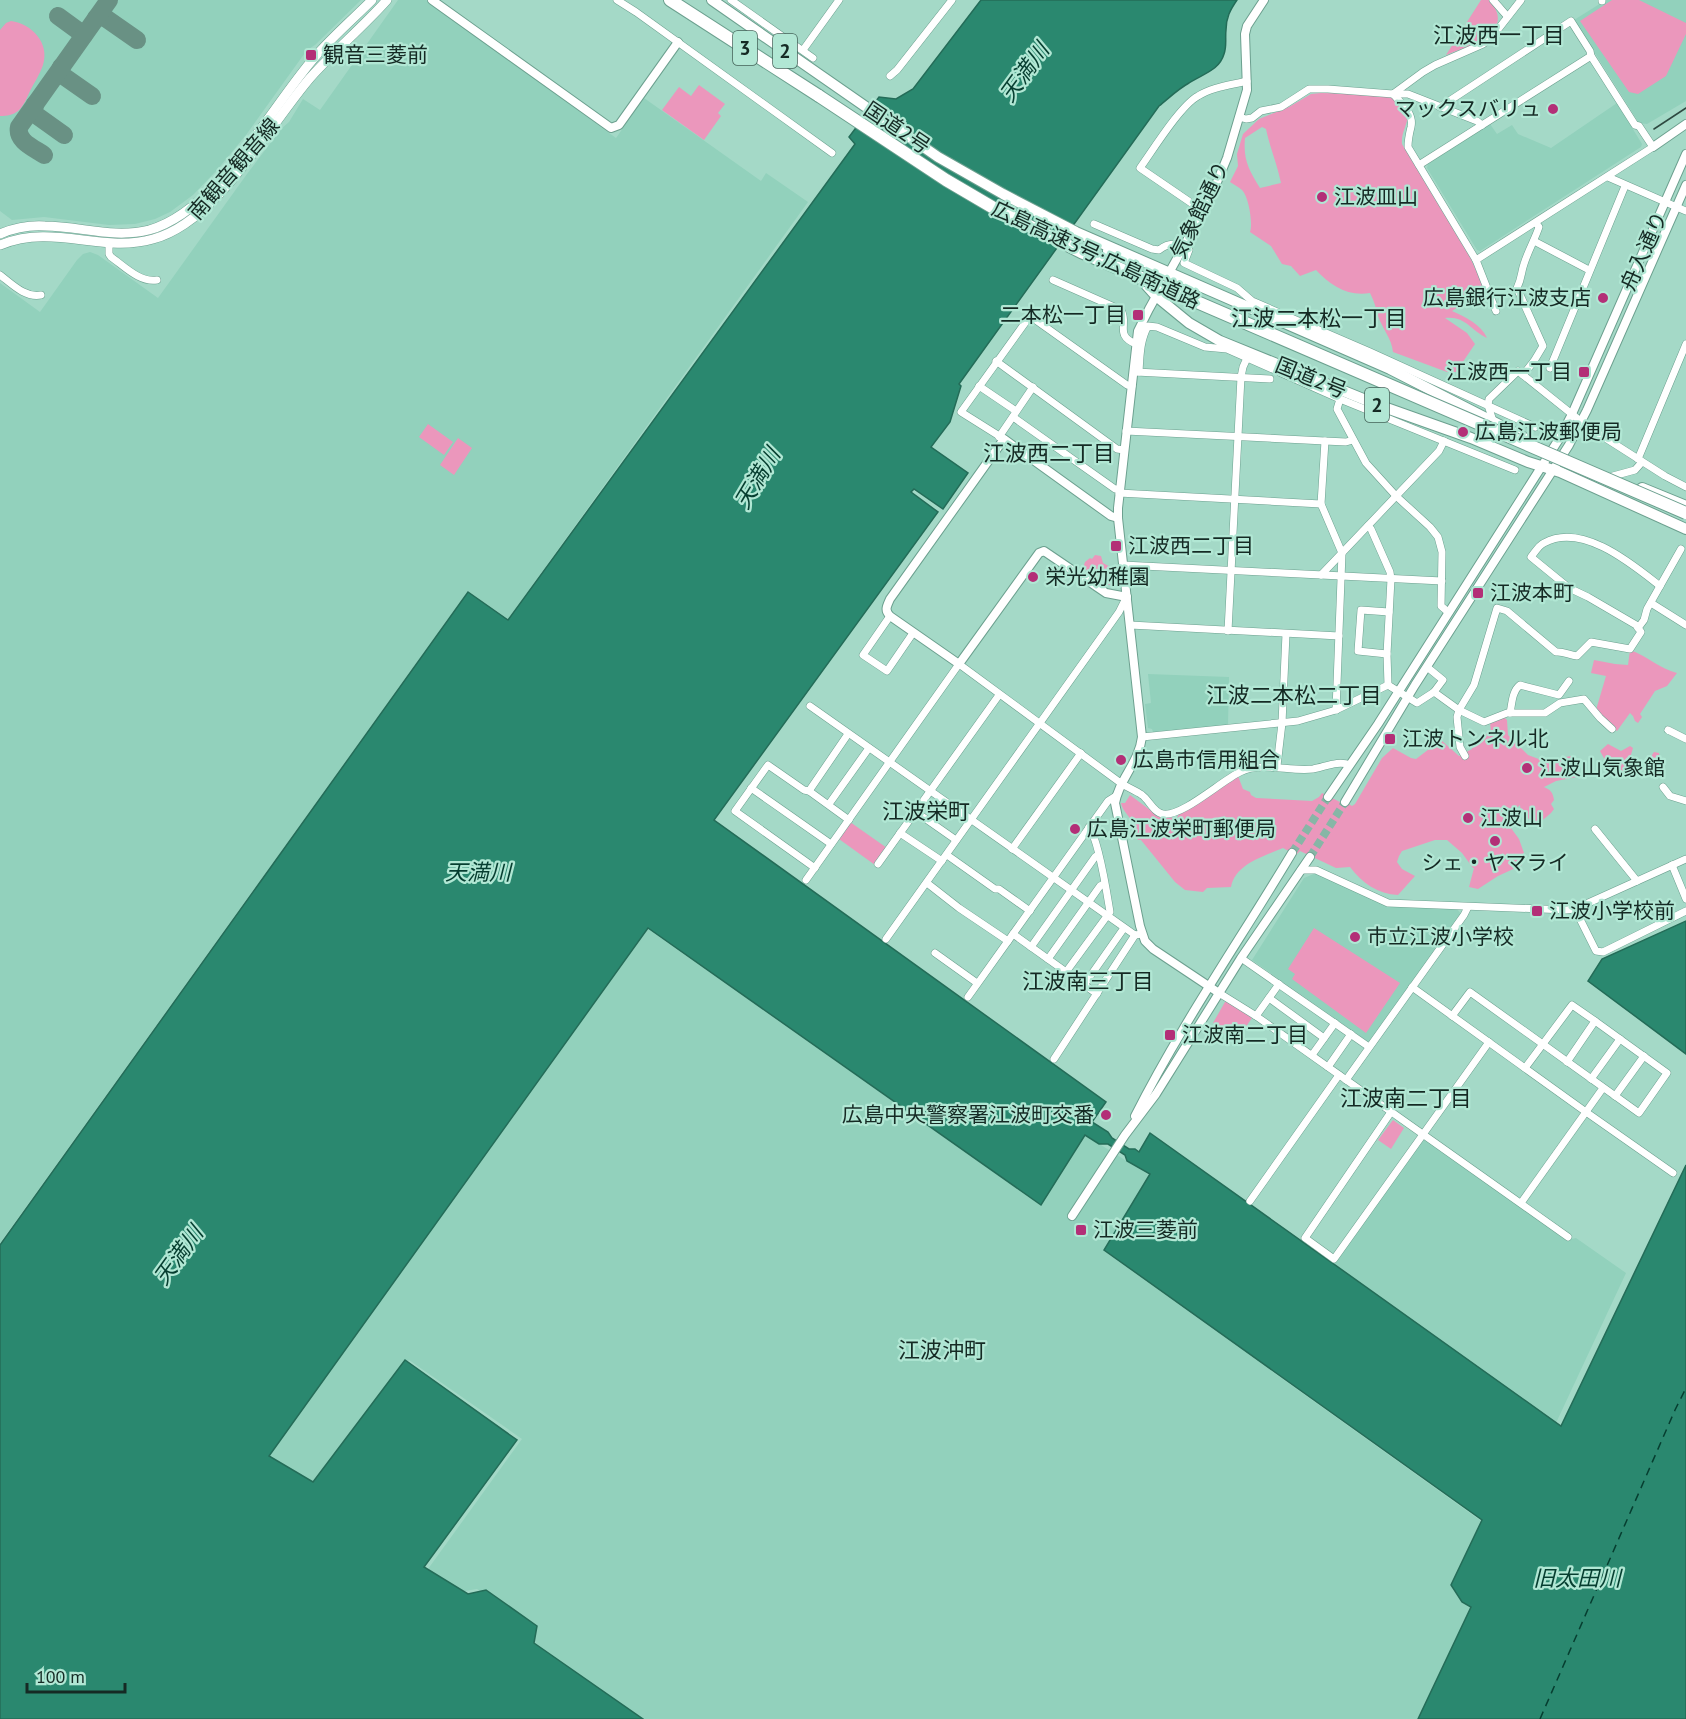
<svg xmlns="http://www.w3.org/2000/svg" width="1686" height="1719" font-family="'PT Sans','Noto Sans JP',sans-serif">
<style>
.built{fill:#92d1bc}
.green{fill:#eb97bc;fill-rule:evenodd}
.water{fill:#2a886f;stroke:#246c58;stroke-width:1.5}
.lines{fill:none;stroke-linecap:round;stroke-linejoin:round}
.ferry{stroke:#063e30;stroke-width:1.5;stroke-dasharray:8 6;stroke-linecap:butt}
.taxiway{stroke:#699184;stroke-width:18}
.tertiary-tunnel{stroke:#87b6a6;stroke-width:8;stroke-dasharray:8 4;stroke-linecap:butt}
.minor-casing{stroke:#6ca08f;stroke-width:8}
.tertiary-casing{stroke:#6ca08f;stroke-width:10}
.secondary-casing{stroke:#6ca08f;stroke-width:10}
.trunk-casing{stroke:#6ca08f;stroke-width:12}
.motorway-casing{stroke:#6ca08f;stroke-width:14}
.minor{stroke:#fff;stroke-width:7}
.tertiary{stroke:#fff;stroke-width:8}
.secondary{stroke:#fff;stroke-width:9}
.trunk{stroke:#fff;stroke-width:10}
.motorway{stroke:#fff;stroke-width:12}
.tram{stroke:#2e4941;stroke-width:1.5}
.motorway-bridge-casing{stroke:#6ca08f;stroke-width:14;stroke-linecap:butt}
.motorway-bridge{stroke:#fff;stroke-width:12}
.poi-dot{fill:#b32f77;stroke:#b1e7d4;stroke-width:2}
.labels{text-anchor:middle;stroke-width:4.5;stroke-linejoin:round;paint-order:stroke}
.shield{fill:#b1e7d4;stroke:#446359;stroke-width:1.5}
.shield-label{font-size:20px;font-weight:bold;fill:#152a24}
.poi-label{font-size:21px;fill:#152a24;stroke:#b1e7d4;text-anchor:start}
.street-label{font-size:21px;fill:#152a24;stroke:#b1e7d4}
.neighbourhood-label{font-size:22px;fill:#152a24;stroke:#b1e7d4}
.water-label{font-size:22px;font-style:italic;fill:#063e30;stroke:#b1e7d4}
</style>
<rect width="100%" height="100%" fill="#a4d9c7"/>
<g class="built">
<path d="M0,0h361l-46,45 -8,5 -61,85 -29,35 -24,25 -23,17 -15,7 -20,5 -26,1 -65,-8 -32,3 -12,-9z"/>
<path d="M398,0h28l190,138 28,-40 117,83 5,-8 42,29 -300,417 -40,-28 -468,652v-960l40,29 37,-52 6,-6 7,-2 8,3 60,43 89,-124 35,-46 7,-6 14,-23 17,11z"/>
<path d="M1606,0h80v101l-39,23 -8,-1 -65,-103z"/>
<path d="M1617,103l25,41 -1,3 -161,104 -3,-1 -50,-82 1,-4 62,-40 7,10 15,-9 6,9 33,14z"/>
<path d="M1148,674l81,3 -1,48 -75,7 -1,-3 -4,-1 -3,-24 6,-1z"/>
<path d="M1316,873l63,29 78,7 4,5 -92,127h-2l-115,-81 52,-82z"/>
<path d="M648,929l392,276 45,-70 64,40 -45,76 377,270 -30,64 11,17 9,4 -53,113h-782l-109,-79 -37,-43 -13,-8 -18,3 -31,-23 94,-130 -113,-79 -93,129 -47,-33z"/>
<path d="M1424,1138l143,102 9,-2 50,35 -70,150 -223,-160 87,-123z"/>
</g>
<g class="green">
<path d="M1481,0h8c29,32 -20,46 -43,55z"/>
<path d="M1612,0h27l47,23v11l-20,42 -28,18 -9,-2 -49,-71z"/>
<path d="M11,21c21,3 39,22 32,44 -3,9 -9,18 -13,26 -3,6 -6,15 -12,20 -5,4 -11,5 -18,5v-86l6,-7z"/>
<path d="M699,85l26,19 -7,9 3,3 -17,24 -42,-30 17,-23 12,9z"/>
<path d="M1321,93l44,1 27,3 16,18c-1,11 -7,18 -6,29l68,113 15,33 -33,21c13,6 29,13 35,27 -17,-8 -21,-22 -42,-20l22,15 8,11 -19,28h-9l-54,-20c-1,-13 -11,-24 -15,-36 -2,-9 -4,-15 -8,-23 -22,4 -40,-8 -54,-23l-16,6 -9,-10 -9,-2 -11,-18 -21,-14c3,-8 -1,-35 -8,-42 -3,-3 -8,-5 -12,-8l8,-16 -1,-12 6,-20 16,-15 30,-12 22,-13zM1262,127l4,2c4,19 11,35 15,54l-21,5c-11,-18 -17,-28 -15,-50z"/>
<path d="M428,424l25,18 -9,13 -25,-18z"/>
<path d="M458,438l14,10 -18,27 -14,-10z"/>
<path d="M1095,555l6,1 2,7 11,6 1,10 -3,6h-3l-26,-17 2,-6 5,-4 2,1z"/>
<path d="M1630,650c17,6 30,19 47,23l-10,13 -12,5 -15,23 2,3 -4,6 -3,-2 -2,-5 -3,-3 -13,18 -17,-15 -4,-6 10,-34 -15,-3 3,-13 21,4 13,1z"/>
<path d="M1504,717l3,3 1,15 20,20 16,6 27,-5 6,21 -21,4 -18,9 6,-3c7,3 9,6 10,13l-3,4 3,5 -3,4 -13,11 -8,-4 -9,-8 -1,-7 -13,11 1,8 11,15 5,14 -6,4 4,8 -24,11 -20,13 -9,-2 5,-19h-1l-11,-15 -15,-13h-12l-33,11 -3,5 -2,6 5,7 13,7 -17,19c-20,-1 -36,-12 -48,-28l-14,1 -36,-17 -4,4 -13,-7c-19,8 -48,16 -52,39l-24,1 -4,4 -18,-2 -10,-8 -34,-42h-3l-1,-3 -4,-3c1,-19 -9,-18 -12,-31h4l5,-8 20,15 13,7 14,1 3,-7 58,-35 5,13 7,3 1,3 5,3 56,3 7,-4 3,-4 18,9 2,-2 10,6 3,-2 27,-46 11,-10 18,10 5,1 25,-19 18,16 13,-7 1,-4 9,-5 5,-7h4l-1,-11z"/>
<path d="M1608,744l13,7 9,-5 3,2 -3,10 3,7c5,3 11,5 17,1v-8l4,-6 5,1 1,8c-10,9 -7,5 -18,8 -13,4 -11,12 -28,7l-14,-25z"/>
<path d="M850,822l37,26 -12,17 -36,-26z"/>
<path d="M1314,928l86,55 -34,50 -74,-54 3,-5 -7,-5z"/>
<path d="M1228,1001l24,17 -16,23 -22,-14 2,-2 -3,-2 12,-21z"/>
<path d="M1393,1120l11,8 -13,21 -13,-9z"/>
</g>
<g class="water">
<path d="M981,0h256c-7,10 -11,18 -11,30 -1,8 1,16 -2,24 -5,17 -22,20 -35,29 -11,6 -20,15 -30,23l-200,278 2,2 -11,36 -19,25 37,26 -25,36 -29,-20 -3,3 27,20 -224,308 392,282 -14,20 16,10 4,6 17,11h6l4,3 11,-19 411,293 125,-261v554h-268l53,-112 -9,-5 -11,-17 31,-65 -378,-270 46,-76 -23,-13 -2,-6 -17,-11h-9l-14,-9 -44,70 -393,-277 -379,528 44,26 92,-122 112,80 -93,127 44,27 18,-4 51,36 -3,17 109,76h-643v-474l468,-653 40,28 347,-476 -6,-7 30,-40 17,2 17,-10z"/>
<path d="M1686,921v133l-98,-73 14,-22z"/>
</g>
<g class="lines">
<path class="ferry" d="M1540,1719l135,-309 11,-22"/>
<g class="taxiway">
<path d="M58,16l26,19"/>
<path d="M96,18l8,-1 33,23"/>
<path d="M61,67l1,8 30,21"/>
<path d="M35,104l-1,8 2,3 28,20"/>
<path d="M44,155c-10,-7 -28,-14 -25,-28l90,-127"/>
</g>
<g class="tertiary-tunnel">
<path d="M1292,853l36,-56"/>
<path d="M1310,857l35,-55"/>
</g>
<g class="minor-casing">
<g id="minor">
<path d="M617,0l19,12 196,141"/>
<path d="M731,0l82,58"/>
<path d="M1493,0l14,16"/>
<path d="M1602,0v1"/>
<path d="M803,50l36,-50"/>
<path d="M890,76l7,-6 55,-70"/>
<path d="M1393,94l30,-22 12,-7 48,-21 9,-7 29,-37"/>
<path d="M1393,94h15l69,27 5,4"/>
<path d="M1440,107l131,-86 19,30 1,5 44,69 4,1 14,21 -177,113"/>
<path d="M1239,117l7,2 6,-1 9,-7 20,-4 28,-18h19l65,5c9,10 21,19 18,33 -2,8 -3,12 -3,20l68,113 20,51"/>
<path d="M1419,165l172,-109"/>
<path d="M1608,177l78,34"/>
<path d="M1203,211l-63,-43c13,-18 40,-62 58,-72 14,-9 33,-11 49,-15"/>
<path d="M1094,224l58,25 7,1c12,-9 17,-6 30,0l-5,13 53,25 15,13 118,51 165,75"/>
<path d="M1534,241l55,29"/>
<path d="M109,243v11l2,3c13,9 29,26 46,23"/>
<path d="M0,275c12,9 25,23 41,20"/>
<path d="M1053,280l68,30c8,14 -7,25 15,34"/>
<path d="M996,361l121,88 7,1"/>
<path d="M1550,368l75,-182"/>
<path d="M1136,372l134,7"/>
<path d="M1139,372c1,-16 1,-32 9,-46l9,1 48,20 22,2 113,50 175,71"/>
<path d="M1523,375l11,-14 9,-15 -26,-58c5,-10 4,-16 7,-24 4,-13 11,-25 15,-37l-3,-4"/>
<path d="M979,386l37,25"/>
<path d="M1340,399l-3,10 29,54 30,33 34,31 8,10 4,15 -1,54 7,6"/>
<path d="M1013,417l102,72h5"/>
<path d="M1493,421l-5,-16 1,-6 29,-28 70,56 77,49 21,11"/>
<path d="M1126,431l199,10 21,1 7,-2"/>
<path d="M999,437l34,-50"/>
<path d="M1004,439l-43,-27 69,-96 97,69 5,1"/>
<path d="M1325,441l-4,63 21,49 -6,157"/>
<path d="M1638,459l48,-115"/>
<path d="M1613,476l22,-6 7,-8"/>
<path d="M1119,493l202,11"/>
<path d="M1368,526l3,3 19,43 1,7 -4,75 1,31"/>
<path d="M1123,565l319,16"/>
<path d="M1321,575l118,-124 5,-10"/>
<path d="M1651,603l35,22"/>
<path d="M890,616l-27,39 24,16 26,-38"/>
<path d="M1130,625l209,11"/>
<path d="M1638,628l6,-8 3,-11 34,-60"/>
<path d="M1228,631l13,-254 2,-10 5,-11"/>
<path d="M1387,654l-29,-3 3,-41 28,2"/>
<path d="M1434,692l25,18 25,12 23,-9h38l15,-10 24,-4 16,19 12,11"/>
<path d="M810,706l325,229 7,-1"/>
<path d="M1510,713c2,-9 2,-22 10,-28l39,10 10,-14"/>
<path d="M1668,730l18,9"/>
<path d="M848,734l-39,57 40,29"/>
<path d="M1142,737l156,-16 38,-11 52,-25 29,18 17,-11 9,-12 -16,-13"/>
<path d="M1465,756l-5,-9 -3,-30 2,-7 15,-25 23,-77 10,3 49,41c7,-1 13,3 21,4l14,-14 39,7 11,-17 -5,-7 -48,-28 -19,-9 -38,-31c4,-5 8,-12 13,-14 38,-21 88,21 116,43"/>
<path d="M1277,766l5,-43 4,-89"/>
<path d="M1663,787l7,9 16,5"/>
<path d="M751,788l80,56"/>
<path d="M809,791l-5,-1 -36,-25 -33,46 80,57"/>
<path d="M829,804l40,-56"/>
<path d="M916,812l40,28"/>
<path d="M1595,829l42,52"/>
<path d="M900,833l42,28"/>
<path d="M1012,849l69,-96"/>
<path d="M947,855l48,34h4l31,22"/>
<path d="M878,864l121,-169"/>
<path d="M1672,865l14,34"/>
<path d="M1301,870h15l72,33 178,7 9,-1 111,-50"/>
<path d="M806,880l153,-216 163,120c7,4 14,7 20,11 7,5 12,18 21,19 19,3 58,-33 77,-42 23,-11 49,0 73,-3 12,-2 25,-9 37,-4"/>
<path d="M927,883l32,25 49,33"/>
<path d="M1575,909l21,42 7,1 83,-41"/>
<path d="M1013,934l84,60"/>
<path d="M886,939l233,-327 7,-14"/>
<path d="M1031,947l64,-90 3,-2"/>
<path d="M935,953l42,30"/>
<path d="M1241,958l128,89"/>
<path d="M1048,959l52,-73 4,-2"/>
<path d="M1066,972l44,-60c-3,-18 -11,-72 -21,-85"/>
<path d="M1084,985l40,-57"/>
<path d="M1412,987l174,125 87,61"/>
<path d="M1219,993l37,23 312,221"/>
<path d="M968,997l140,-196 8,-5"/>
<path d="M1269,998l55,40"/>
<path d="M1256,1016l23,-32"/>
<path d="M1452,1016l18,-24 169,121 28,-40 -72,-52"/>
<path d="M1312,1055l23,-32"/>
<path d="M1054,1059l81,-124"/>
<path d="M1328,1067l23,-33"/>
<path d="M1525,1068l47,-63 23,16 -28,41"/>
<path d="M1591,1079l29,-40"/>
<path d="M1346,1080l118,-165 4,-8"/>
<path d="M1615,1096l29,-40"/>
<path d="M1391,1112l-86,126 29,21 155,-217"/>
<path d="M1250,1201l89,-126"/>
<path d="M1521,1203l82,-115"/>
</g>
</g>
<g class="tertiary-casing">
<g id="tertiary">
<path d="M432,0l179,128 8,-3 59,-83"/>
<path d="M1653,147l33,-23"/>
<path d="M1118,518l-7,-2 -107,-77 -114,160c-3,7 -6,11 0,17l69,48 80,-111 5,-2 62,42 21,4"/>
<path d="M1328,797l50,-73 181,-285 13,-25 114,-260"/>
<path d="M1345,802l70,-117 154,-240 18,-35 99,-225"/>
<path d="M1219,993l-66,-44 -8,-8 -5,-15 -25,-123c4,-24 24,-40 27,-66l-24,-219v-10l20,-177 11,-22 61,-110 17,-41 20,-68 -2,-56 2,-8 17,-26"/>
<path d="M1135,1116c46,-91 105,-176 157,-263"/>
<path d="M1072,1216l53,-81 31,-41 85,-136 69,-101"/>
</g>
</g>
<g class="secondary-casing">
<g id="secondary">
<path d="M0,234c14,-6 29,-9 45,-8 35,0 68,13 104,4 68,-19 120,-120 165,-172 18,-21 39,-39 58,-58"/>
<path d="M0,245c55,-22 101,9 153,-6 64,-17 115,-112 157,-161 24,-27 53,-51 77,-78"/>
</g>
</g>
<g class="trunk-casing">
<g id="trunk">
<path d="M712,0l226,157 65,37 73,38 314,137 133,68"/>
<path d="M1108,251l22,16 26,29 33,27 31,18 158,64 93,33 57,24 32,10 126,57"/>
<path d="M1642,488l44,18"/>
</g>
</g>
<g class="motorway-casing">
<path id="motorway" d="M670,0l149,96"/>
</g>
<use href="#minor" class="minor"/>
<use href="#tertiary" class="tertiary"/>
<use href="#secondary" class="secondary"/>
<use href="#trunk" class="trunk"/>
<use href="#motorway" class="motorway"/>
<path class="tram" d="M1654,129l32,-21"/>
<g class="motorway-bridge-casing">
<path id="motorway-bridge" d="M819,96l127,84 46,27 89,45 605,261"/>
</g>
<use href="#motorway-bridge" class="motorway-bridge"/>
</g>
<g class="poi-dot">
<rect x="305" y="49" width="12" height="12" rx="3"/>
<circle cx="1553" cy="109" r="6"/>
<circle cx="1322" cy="197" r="6"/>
<circle cx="1603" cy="298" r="6"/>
<rect x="1132" y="309" width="12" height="12" rx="3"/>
<rect x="1578" y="366" width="12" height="12" rx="3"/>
<circle cx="1463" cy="432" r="6"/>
<rect x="1110" y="540" width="12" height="12" rx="3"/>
<circle cx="1033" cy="577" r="6"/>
<rect x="1472" y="587" width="12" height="12" rx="3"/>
<rect x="1384" y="733" width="12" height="12" rx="3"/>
<circle cx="1121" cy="760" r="6"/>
<circle cx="1527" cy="768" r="6"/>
<circle cx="1468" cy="818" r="6"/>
<circle cx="1075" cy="829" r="6"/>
<circle cx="1495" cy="841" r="6"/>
<rect x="1531" y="905" width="12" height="12" rx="3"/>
<circle cx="1355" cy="937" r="6"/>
<rect x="1164" y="1029" width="12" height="12" rx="3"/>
<circle cx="1106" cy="1115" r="6"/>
<rect x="1075" y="1224" width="12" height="12" rx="3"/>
</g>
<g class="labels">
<g class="shield">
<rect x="733" y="31" width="24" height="34" rx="4.5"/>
<rect x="773" y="34" width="24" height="34" rx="4.5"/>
<rect x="1365" y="388" width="24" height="34" rx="4.5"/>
</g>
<g class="shield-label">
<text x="745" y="55">3</text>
<text x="785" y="58">2</text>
<text x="1377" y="412">2</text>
</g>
<g class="poi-label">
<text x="323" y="62">観音三菱前</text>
<text x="1541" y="116" text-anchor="end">マックスバリュ</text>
<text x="1334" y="204">江波皿山</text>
<text x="1591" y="305" text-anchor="end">広島銀行江波支店</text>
<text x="1126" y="322" text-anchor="end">二本松一丁目</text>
<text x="1572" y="379" text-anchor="end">江波西一丁目</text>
<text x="1475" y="439">広島江波郵便局</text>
<text x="1128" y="553">江波西二丁目</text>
<text x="1045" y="584">栄光幼稚園</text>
<text x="1490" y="600">江波本町</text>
<text x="1402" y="746">江波トンネル北</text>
<text x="1133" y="767">広島市信用組合</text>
<text x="1539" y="775">江波山気象館</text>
<text x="1480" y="825">江波山</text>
<text x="1087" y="836">広島江波栄町郵便局</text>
<text x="1495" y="870" text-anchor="middle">シェ・ヤマライ</text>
<text x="1549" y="918">江波小学校前</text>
<text x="1367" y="944">市立江波小学校</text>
<text x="1182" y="1042">江波南二丁目</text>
<text x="1094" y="1122" text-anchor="end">広島中央警察署江波町交番</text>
<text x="1093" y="1237">江波三菱前</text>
</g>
<g class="street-label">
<text transform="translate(897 128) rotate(34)" y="7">国道2号</text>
<text transform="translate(234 169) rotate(-49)" y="7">南観音観音線</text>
<text transform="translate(1200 210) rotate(-64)" y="7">気象館通り</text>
<text transform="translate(1644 251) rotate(-66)" y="7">舟入通り</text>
<text transform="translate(1096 255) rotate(25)" y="7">広島高速3号;広島南道路</text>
<text transform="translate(1311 378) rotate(22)" y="7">国道2号</text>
</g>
<g class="neighbourhood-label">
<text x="1499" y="43">江波西一丁目</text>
<text x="1319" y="326">江波二本松一丁目</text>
<text x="1049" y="461">江波西二丁目</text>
<text x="1294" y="703">江波二本松二丁目</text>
<text x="926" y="819">江波栄町</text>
<text x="1088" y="989">江波南三丁目</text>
<text x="1406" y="1106">江波南二丁目</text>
<text x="942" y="1358">江波沖町</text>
</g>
<g class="water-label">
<text transform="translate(1024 72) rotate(-54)" y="8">天満川</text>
<text transform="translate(757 478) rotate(-59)" y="8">天満川</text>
<text x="478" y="880">天満川</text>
<text transform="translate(178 1255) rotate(-54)" y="8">天満川</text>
<text x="1577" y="1586">旧太田川</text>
</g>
</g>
<path d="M27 1683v9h98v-9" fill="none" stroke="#152a24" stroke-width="3"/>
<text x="36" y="1683" font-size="18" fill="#152a24" stroke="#b1e7d4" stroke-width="4.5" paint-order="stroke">100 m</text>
</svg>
